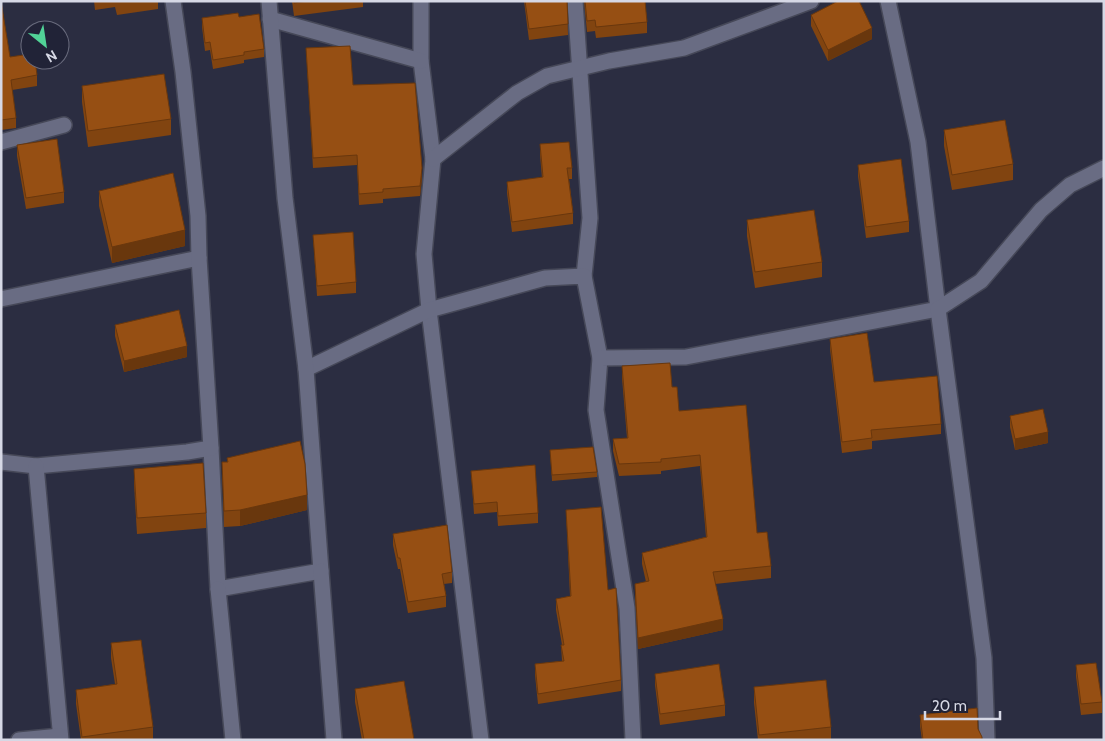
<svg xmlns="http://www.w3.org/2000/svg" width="1105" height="741" font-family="Cabin,sans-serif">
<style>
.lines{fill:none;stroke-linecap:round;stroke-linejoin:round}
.minor-casing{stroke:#464858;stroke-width:18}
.minor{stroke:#696c83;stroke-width:15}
.wall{fill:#814410}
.shaded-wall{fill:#69370d}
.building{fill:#964f13;stroke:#69370d}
</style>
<rect width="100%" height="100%" fill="#2b2d41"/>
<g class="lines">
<g class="minor-casing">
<g id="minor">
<path d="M421,1v60l12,98 -9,95 5,56 52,430"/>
<path d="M575,1l15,217 -6,58"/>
<path d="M270,19l151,42"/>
<path d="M1,142l63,-17"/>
<path d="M433,159l84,-66 30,-17 62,-15 75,-13 127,-47"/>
<path d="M1,299l198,-41"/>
<path d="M306,369l123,-59 116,-32 39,-2 16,82"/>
<path d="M211,448l7,141 103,-18 -15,-202 -21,-171 -16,-197"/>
<path d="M1,462l35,4 151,-14 24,-4 -12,-190 -1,-42 -15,-144 -10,-71"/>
<path d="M36,466l25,274"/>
<path d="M321,571l13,169"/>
<path d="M218,589l15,151"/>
<path d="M19,740l41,-4"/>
<path d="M633,740l-6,-132 -31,-198 4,-52 86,-1 252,-48 -20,-167 -30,-141"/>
<path d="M987,740l-3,-82 -46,-349 43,-28 60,-71 29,-25 34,-17"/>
</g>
</g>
<use href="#minor" class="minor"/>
</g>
<g class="wall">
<path d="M1,1l9,56 27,18v11l-25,4 4,28v10l-15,2z"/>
<path d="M94,1h64v8l-41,6 -2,-8 -20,3z"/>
<path d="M292,1h71v6l-69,9z"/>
<path d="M524,1h43l1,34 -39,5z"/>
<path d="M584,1h61l2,21v11l-51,5 -1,-7 -8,1z"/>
<path d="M811,15l61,24 -44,22 -17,-35z"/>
<path d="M239,17l25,32v8l-20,3v3l-31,6 -3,-19 -5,1 -3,-24v-9z"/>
<path d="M306,48l47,37 69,93 -2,18 -37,3v4l-24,2 -2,-40 -44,3z"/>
<path d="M82,86l89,33v16l-83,12 -6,-45z"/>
<path d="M944,130l69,34v16l-61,10 -8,-44z"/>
<path d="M540,144l32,24v11h-3l4,34v11l-61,8 -5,-39v-11l35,-4 -2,-23z"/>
<path d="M17,145l47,47v11l-38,6 -9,-53z"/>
<path d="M858,165l51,56v11l-43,6 -8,-62z"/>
<path d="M99,191l86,55 -73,17 -13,-57z"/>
<path d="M747,220l75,42v15l-67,11 -8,-52z"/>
<path d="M313,235l43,47v11l-39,3z"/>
<path d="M115,325l72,32 -63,15 -9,-36z"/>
<path d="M830,339l44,43 67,42v10l-69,7v8l-30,4 -12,-104z"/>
<path d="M622,366l50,21 7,24 78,122 14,33v12l-56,6 8,46 -85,19 -3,-54v-11l11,-2 -4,-18v-11l64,-16 -6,-71 -39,5v3l-42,2 -6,-25v-12l14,-1 -5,-60z"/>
<path d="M1010,416l38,27 -33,7 -5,-23z"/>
<path d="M550,450l47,22v5l-45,4z"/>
<path d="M227,458l80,52 -67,16 -16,1 -2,-65h5z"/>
<path d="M134,469l72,44v15l-69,6 -3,-50z"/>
<path d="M471,471l67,42v10l-40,3 -1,-14 -23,2z"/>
<path d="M566,510l42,80 13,90v11l-83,13 -3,-29v-11l27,-3 -1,-16h1l-6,-35v-11l14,-3z"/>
<path d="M393,534l59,38v11l-8,1 2,12v11l-38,6 -8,-44h-2l-5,-24z"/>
<path d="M111,643l42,84v13h-72l-5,-36v-14l39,-6 -4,-26z"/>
<path d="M1076,665l26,37v11l-21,2 -5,-39z"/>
<path d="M655,674l70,31v11l-65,9 -5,-40z"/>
<path d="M754,687l77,40v13h-73l-4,-37z"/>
<path d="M355,689l59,51h-52l-7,-38z"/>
<path d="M920,715l58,14 4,11h-60l-2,-14z"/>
</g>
<g class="shaded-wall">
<path d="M872,28v11l-44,22v-11z"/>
<path d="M422,168v10l-2,18v-10z"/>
<path d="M185,230v16l-73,17v-16z"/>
<path d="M187,346v11l-63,15v-11z"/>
<path d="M1048,432v11l-33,7v-11z"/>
<path d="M307,495v15l-67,16v-16z"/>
<path d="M723,619v11l-85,19v-11z"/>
</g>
<g class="building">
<path d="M1,1l9,56 20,-3v6h5l2,15 -26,5 5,38 -15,2z"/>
<path d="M294,1h13l-13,2z"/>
<path d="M525,1h42l1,23 -39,5z"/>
<path d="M585,1h60l2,21 -51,5 -1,-7 -8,1z"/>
<path d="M838,1h21l13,27 -44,22 -17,-35z"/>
<path d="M238,13l1,4 20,-3 5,35 -20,3v3l-31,5 -3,-18 -5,1 -3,-25z"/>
<path d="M350,46l3,39 62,-2 7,85 -2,18 -37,3v3l-24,2 -2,-39 -44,3 -7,-110z"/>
<path d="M164,74l7,45 -83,12 -6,-45z"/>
<path d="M1005,120l8,44 -61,11 -8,-45z"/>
<path d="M57,139l7,53 -38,6 -9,-53z"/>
<path d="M569,142l3,26h-5l6,45 -61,9 -5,-40 36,-5 -3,-33z"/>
<path d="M901,159l8,62 -43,6 -8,-62z"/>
<path d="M173,173l12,57 -73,17 -13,-56z"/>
<path d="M814,210l8,52 -67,10 -8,-52z"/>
<path d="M353,232l3,50 -39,4 -4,-51z"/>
<path d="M179,310l8,36 -63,15 -9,-36z"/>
<path d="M867,333l7,49 63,-6 4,48 -70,6 1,8 -30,4 -12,-103z"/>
<path d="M670,363l2,24h5l2,24 67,-6 11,128 10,-1 4,34 -58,6 10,47 -85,19 -3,-54 14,-3 -7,-28 65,-16 -7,-82 -39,4v3l-42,2 -6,-25 15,-1 -6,-72z"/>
<path d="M1043,409l5,23 -33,7 -5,-23z"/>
<path d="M300,441l5,23 2,31 -67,15 -16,1 -2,-49h6l-1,-4z"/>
<path d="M593,447l4,25 -45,3 -2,-25z"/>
<path d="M203,463l3,50 -69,5 -3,-49z"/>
<path d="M535,465l3,48 -40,3 -1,-14 -23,2 -3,-33z"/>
<path d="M601,507l7,83 8,-2 5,92 -83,14 -3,-30 29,-3 -3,-16h3l-8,-46 15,-3 -5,-86z"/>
<path d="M447,525l5,47 -10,2 4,22 -38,6 -8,-44h-2l-5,-24z"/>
<path d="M141,640l12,87 -71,10 -6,-47 41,-6 -6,-41z"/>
<path d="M1096,663l6,39 -21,2 -5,-39z"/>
<path d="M719,664l6,41 -65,9 -5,-40z"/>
<path d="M826,680l5,47 -72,8 -5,-48z"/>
<path d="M404,681l10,59h-50l-9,-51z"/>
<path d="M977,708l1,21 4,8v3h-59l-3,-25z"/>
</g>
<rect width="1105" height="741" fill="none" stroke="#d6d8e5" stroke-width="5"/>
<g transform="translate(45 45) rotate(150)"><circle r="24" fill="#212337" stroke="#696b7d"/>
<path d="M0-4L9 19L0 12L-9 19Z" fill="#51d397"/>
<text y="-8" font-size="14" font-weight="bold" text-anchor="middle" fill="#d6d8e5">N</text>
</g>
<path d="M925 711v8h75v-8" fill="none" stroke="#d6d8e5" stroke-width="2.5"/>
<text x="932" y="711" font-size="15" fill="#d6d8e5" stroke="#212337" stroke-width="4" paint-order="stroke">20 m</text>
</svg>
